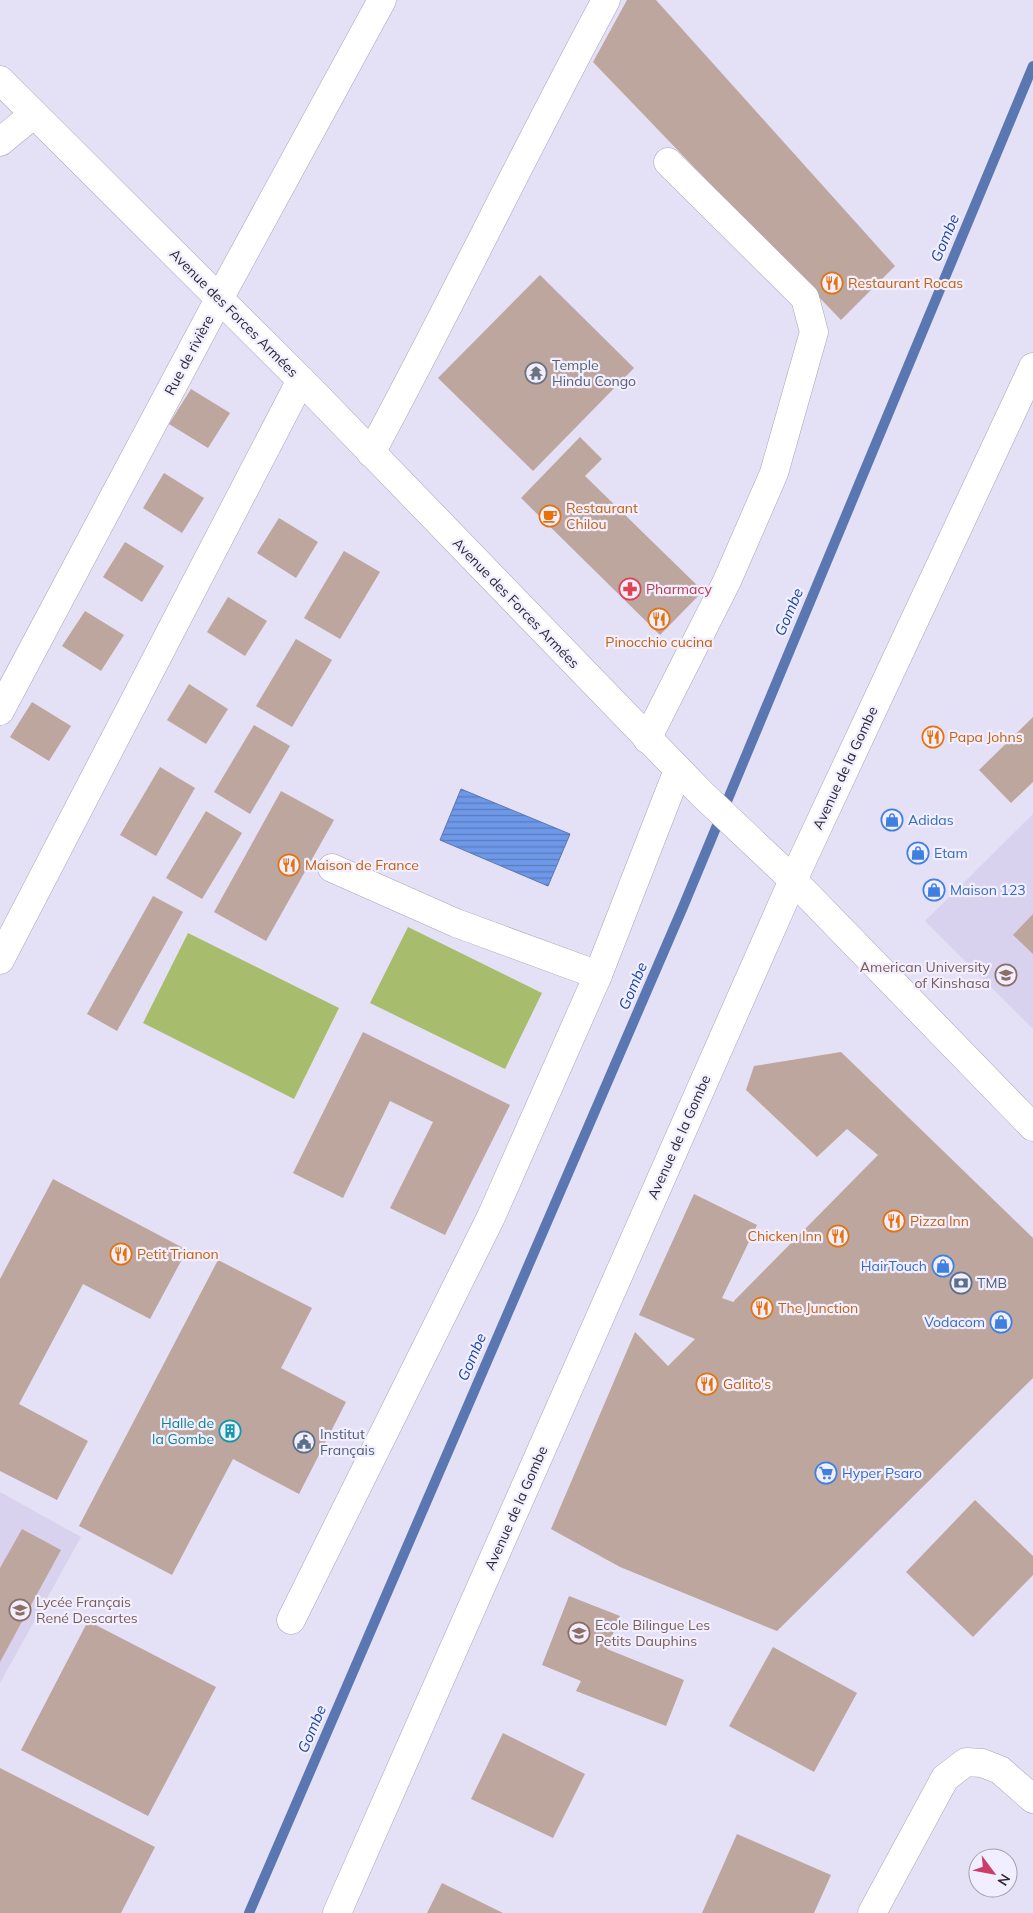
<svg xmlns="http://www.w3.org/2000/svg" width="1033" height="1913" font-family="Mulish,sans-serif">
<style>
.built{fill:#d8d2ee}
.grass{fill:#a7bd6d}
.water{fill:url(#water-rules);stroke:#5a77b1}
.lines{fill:none;stroke-linecap:round;stroke-linejoin:round}
.stream{stroke:#5a77b1;stroke-width:10}
.building{fill:#bda69e}
.minor-casing{stroke:#a9a5b9;stroke-width:29}
.minor{stroke:#fff;stroke-width:28}
.labels{text-anchor:middle;stroke-width:4.5;stroke-linejoin:round;paint-order:stroke}
.food-label{font-size:14px;fill:#c56008;stroke:#f1eeff;text-anchor:start}
.street-label{font-size:14px;fill:#2b2a32;stroke:#f1eeff}
.worship-label{font-size:14px;fill:#5b616d;stroke:#f1eeff;text-anchor:start}
.health-label{font-size:14px;fill:#be3a42;stroke:#f1eeff;text-anchor:start}
.shop-label{font-size:14px;fill:#366cbe;stroke:#f1eeff;text-anchor:start}
.education-label{font-size:14px;fill:#785e54;stroke:#f1eeff;text-anchor:start}
.service-label{font-size:14px;fill:#4e5e75;stroke:#f1eeff;text-anchor:start}
.culture-label{font-size:14px;fill:#0d838f;stroke:#f1eeff;text-anchor:end}
.water-label{font-size:15px;font-style:italic;fill:#1946a2;stroke:#f1eeff}
</style>
<defs>
<pattern id="water-rules" width="6" height="5" patternUnits="userSpaceOnUse" patternTransform="scale(1.25)"><rect width="6" height="5" fill="#6e98e8"/><path d="M0 2.5h6" fill="none" stroke="#5b7cbd"/></pattern>
</defs>
<rect width="100%" height="100%" fill="#e4e0f5"/>
<g class="built">
<path d="M1033,814v215l-108,-108z"/>
<path d="M0,1492l81,45 -81,146z"/>
</g>
<g class="grass">
<path d="M408,927l134,66 -37,76 -135,-66z"/>
<path d="M188,933l151,75 -45,91 -151,-76z"/>
</g>
<path class="water" d="M461,789l109,45 -22,52 -108,-46z"/>
<g class="lines">
<path class="stream" d="M249,1913l434,-1006 350,-841"/>
</g>
<g class="building">
<path d="M627,0h29l239,266 -54,54 -248,-258z"/>
<path d="M540,275l94,93 -101,103 -95,-93z"/>
<path d="M191,389l39,24 -22,35 -39,-24z"/>
<path d="M580,437l22,22 -17,17 118,115 -43,44 -139,-137z"/>
<path d="M164,473l40,25 -22,35 -39,-25z"/>
<path d="M279,518l39,24 -22,36 -39,-25z"/>
<path d="M125,542l39,24 -22,36 -39,-25z"/>
<path d="M344,551l36,21 -40,67 -36,-21z"/>
<path d="M228,597l39,24 -22,35 -38,-24z"/>
<path d="M85,611l39,24 -23,36 -39,-25z"/>
<path d="M296,639l36,21 -40,67 -36,-21z"/>
<path d="M189,684l39,25 -22,35 -39,-24z"/>
<path d="M32,702l39,24 -22,35 -39,-24z"/>
<path d="M1033,717v65l-22,21 -32,-33z"/>
<path d="M254,725l36,21 -40,68 -36,-22z"/>
<path d="M160,767l35,21 -39,68 -36,-21z"/>
<path d="M281,791l53,29 -68,121 -52,-29z"/>
<path d="M206,811l36,22 -40,66 -36,-21z"/>
<path d="M153,896l30,16 -66,119 -30,-17z"/>
<path d="M1033,914v40l-20,-19z"/>
<path d="M363,1032l147,73 -65,130 -55,-27 43,-86 -43,-21 -47,97 -50,-25z"/>
<path d="M841,1052l192,186v140l-256,253 -157,-64 -69,-38 84,-197 33,34 27,-27 -56,-24 55,-121 63,31 -35,73 11,4 145,-147 -31,-26 -30,28 -71,-67 8,-24z"/>
<path d="M53,1179l134,71 -37,69 -67,-35 -64,120 69,37 -31,59 -57,-29v-192z"/>
<path d="M218,1260l94,48 -31,60 65,34 -47,92 -66,-35 -61,116 -93,-49z"/>
<path d="M975,1500l58,56v19l-60,62 -67,-65z"/>
<path d="M22,1529l39,21 -61,112v-94z"/>
<path d="M569,1596l51,20 -13,33 77,31 -18,46 -90,-35 5,-10 -39,-16z"/>
<path d="M88,1621l128,66 -68,129 -127,-66z"/>
<path d="M773,1647l84,46 -43,79 -85,-46z"/>
<path d="M503,1733l82,41 -32,64 -82,-39z"/>
<path d="M0,1768l155,79 -34,66h-121z"/>
<path d="M737,1834l94,41 -17,38h-112z"/>
<path d="M442,1883l61,30h-76z"/>
</g>
<g class="lines">
<g class="minor-casing">
<g id="minor">
<path d="M0,80l311,310 391,404 91,86 240,247"/>
<path d="M0,142l34,-28"/>
<path d="M371,453c81,-150 154,-303 235,-453"/>
<path d="M0,711l219,-412 163,-299"/>
<path d="M647,739l80,-158 47,-108 40,-141 -9,-34 -137,-136"/>
<path d="M332,868l124,55 142,52"/>
<path d="M0,960l301,-580"/>
<path d="M291,1620l200,-403 107,-242 80,-205"/>
<path d="M337,1913l456,-1033 240,-513"/>
<path d="M872,1913l73,-135 21,-16 16,1 18,7 33,29"/>
</g>
</g>
<use href="#minor" class="minor"/>
</g>
<defs>
<g id="restaurant-ring" transform="scale(1.125)"><circle r="9.5" fill="#f1eeff" stroke="#e8710a" stroke-width="1.5"/><path d="M-5-6h1v4h1v-4h1v4h1v-4h1v5L-1.5 .5V6h-2V.5L-5-1ZM5-6V6H3V1.5H1.5Q1.5-4 5-6Z" fill="#e8710a"/></g>
<g id="temple-ring" transform="scale(1.125)"><circle r="9.5" fill="#f1eeff" stroke="#6b7280" stroke-width="1.5"/><path d="M0-6L5-2H3V0L6.5 2.5H4V6H1.5V3h-3V6H-4V2.5H-6.5L-3 0V-2H-5Z" fill="#6b7280"/></g>
<g id="cafe-ring" transform="scale(1.125)"><circle r="9.5" fill="#f1eeff" stroke="#e8710a" stroke-width="1.5"/><path d="M-5.5-4.5H6V0H3Q3 3.5 0 3.5H-2.5Q-5.5 3.5-5.5 0ZM3-3.2v2h1.7v-2ZM-6 4.5H4V6H-6Z" fill="#e8710a"/></g>
<g id="pharmacy-ring" transform="scale(1.125)"><circle r="9.5" fill="#f1eeff" stroke="#e0444e" stroke-width="1.5"/><path d="M-2-6h4v4h4v4h-4v4h-4v-4h-4v-4h4Z" fill="#e0444e"/></g>
<g id="shop-ring" transform="scale(1.125)"><circle r="9.5" fill="#f1eeff" stroke="#3f7fe0" stroke-width="1.5"/><path d="M-5-2.5h2.3a2.7 3.5 0 0 1 5.4 0H5L5.5 6h-11ZM-1.5-2.5h3a1.5 2.3 0 0 0-3 0Z" fill="#3f7fe0"/></g>
<g id="university-ring" transform="scale(1.125)"><circle r="9.5" fill="#f1eeff" stroke="#8d6e63" stroke-width="1.5"/><path d="M0-5L7-2L0 1L-7-2ZM-4 1L0 2.5L4 1V4Q0 6-4 4Z" fill="#8d6e63"/></g>
<g id="bank-ring" transform="scale(1.125)"><circle r="9.5" fill="#f1eeff" stroke="#5c6f8a" stroke-width="1.5"/><path d="M-6-4H6V4H-6ZM0-2.3a2.3 2.3 0 1 0 0 4.6a2.3 2.3 0 1 0 0-4.6Z" fill="#5c6f8a"/></g>
<g id="building-ring" transform="scale(1.125)"><circle r="9.5" fill="#f1eeff" stroke="#0f9aa8" stroke-width="1.5"/><path d="M-4-6H4V6H1V3H-1V6H-4ZM-2.5-4.3h1.7v1.8h-1.7ZM.8-4.3h1.7v1.8H.8ZM-2.5-1h1.7V.8h-1.7ZM.8-1h1.7V.8H.8Z" fill="#0f9aa8"/></g>
<g id="civic-ring" transform="scale(1.125)"><circle r="9.5" fill="#f1eeff" stroke="#5c6f8a" stroke-width="1.5"/><path d="M-.6-6.5H3V-4.5H.6V-3L4-1V1h2V6H-6V1h2V-1L-.6-3ZM-1.2 2.5V6h2.4V2.5Z" fill="#5c6f8a"/></g>
<g id="supermarket-ring" transform="scale(1.125)"><circle r="9.5" fill="#f1eeff" stroke="#3f7fe0" stroke-width="1.5"/><path d="M-6-5.5h2.5l.6 2H6L4.5 2H-2.5L-4.4-4H-6ZM-1.5 3.2a1.3 1.3 0 1 0 .1 0ZM3 3.2a1.3 1.3 0 1 0 .1 0Z" fill="#3f7fe0"/></g>
<g id="school-ring" transform="scale(1.125)"><circle r="9.5" fill="#f1eeff" stroke="#8d6e63" stroke-width="1.5"/><path d="M0-5L7-2L0 1L-7-2ZM-4 1L0 2.5L4 1V4Q0 6-4 4Z" fill="#8d6e63"/></g>
</defs>
<g fill-rule="evenodd">
<use href="#restaurant-ring" x="832" y="283"/>
<use href="#temple-ring" x="536" y="373"/>
<use href="#cafe-ring" x="550" y="516"/>
<use href="#pharmacy-ring" x="630" y="589"/>
<use href="#restaurant-ring" x="659" y="619"/>
<use href="#restaurant-ring" x="933" y="737"/>
<use href="#shop-ring" x="892" y="820"/>
<use href="#shop-ring" x="918" y="853"/>
<use href="#restaurant-ring" x="289" y="865"/>
<use href="#shop-ring" x="934" y="890"/>
<use href="#university-ring" x="1006" y="975"/>
<use href="#restaurant-ring" x="894" y="1221"/>
<use href="#restaurant-ring" x="838" y="1236"/>
<use href="#restaurant-ring" x="121" y="1254"/>
<use href="#shop-ring" x="943" y="1266"/>
<use href="#bank-ring" x="961" y="1283"/>
<use href="#restaurant-ring" x="762" y="1308"/>
<use href="#shop-ring" x="1001" y="1322"/>
<use href="#restaurant-ring" x="707" y="1384"/>
<use href="#building-ring" x="230" y="1431"/>
<use href="#civic-ring" x="304" y="1442"/>
<use href="#supermarket-ring" x="826" y="1473"/>
<use href="#school-ring" x="20" y="1610"/>
<use href="#school-ring" x="579" y="1633"/>
</g>
<g class="labels">
<g class="food-label">
<text x="848" y="288">Restaurant Rocas</text>
<text x="566" y="513">Restaurant<tspan x="566" dy="16">Chilou</tspan></text>
<text x="659" y="647" text-anchor="middle">Pinocchio cucina</text>
<text x="949" y="742">Papa Johns</text>
<text x="305" y="870">Maison de France</text>
<text x="910" y="1226">Pizza Inn</text>
<text x="822" y="1241" text-anchor="end">Chicken Inn</text>
<text x="137" y="1259">Petit Trianon</text>
<text x="778" y="1313">The Junction</text>
<text x="723" y="1389">Galito's</text>
</g>
<g class="street-label">
<text transform="translate(234 313) rotate(45)" y="5">Avenue des Forces Armées</text>
<text transform="translate(189 355) rotate(-62)" y="5">Rue de rivière</text>
<text transform="translate(516 603) rotate(46)" y="5">Avenue des Forces Armées</text>
<text transform="translate(845 768) rotate(-65)" y="5">Avenue de la Gombe</text>
<text transform="translate(679 1137) rotate(-66)" y="5">Avenue de la Gombe</text>
<text transform="translate(516 1508) rotate(-66)" y="5">Avenue de la Gombe</text>
</g>
<g class="worship-label">
<text x="552" y="370">Temple<tspan x="552" dy="16">Hindu Congo</tspan></text>
</g>
<g class="health-label">
<text x="646" y="594">Pharmacy</text>
</g>
<g class="shop-label">
<text x="908" y="825">Adidas</text>
<text x="934" y="858">Etam</text>
<text x="950" y="895">Maison 123</text>
<text x="927" y="1271" text-anchor="end">HairTouch</text>
<text x="985" y="1327" text-anchor="end">Vodacom</text>
<text x="842" y="1478">Hyper Psaro</text>
</g>
<g class="education-label">
<text x="990" y="972" text-anchor="end">American University<tspan x="990" dy="16">of Kinshasa</tspan></text>
<text x="36" y="1607">Lycée Français<tspan x="36" dy="16">René Descartes</tspan></text>
<text x="595" y="1630">Ecole Bilingue Les<tspan x="595" dy="16">Petits Dauphins</tspan></text>
</g>
<g class="service-label">
<text x="977" y="1288">TMB</text>
<text x="320" y="1439">Institut<tspan x="320" dy="16">Français</tspan></text>
</g>
<g class="culture-label">
<text x="214" y="1428">Halle de<tspan x="214" dy="16">la Gombe</tspan></text>
</g>
<g class="water-label">
<text transform="translate(945 238) rotate(-67)" y="5">Gombe</text>
<text transform="translate(789 612) rotate(-67)" y="5">Gombe</text>
<text transform="translate(633 986) rotate(-67)" y="5">Gombe</text>
<text transform="translate(472 1357) rotate(-67)" y="5">Gombe</text>
<text transform="translate(312 1729) rotate(-67)" y="5">Gombe</text>
</g>
</g>
<g transform="translate(993 1873) rotate(122)"><circle r="24" fill="#f1eeff" stroke="#a2a0ad"/>
<path d="M0-4L9 19L0 12L-9 19Z" fill="#cb3c67"/>
<text y="-8" font-size="14" font-weight="bold" text-anchor="middle" fill="#2b2a32">N</text>
</g>
</svg>
